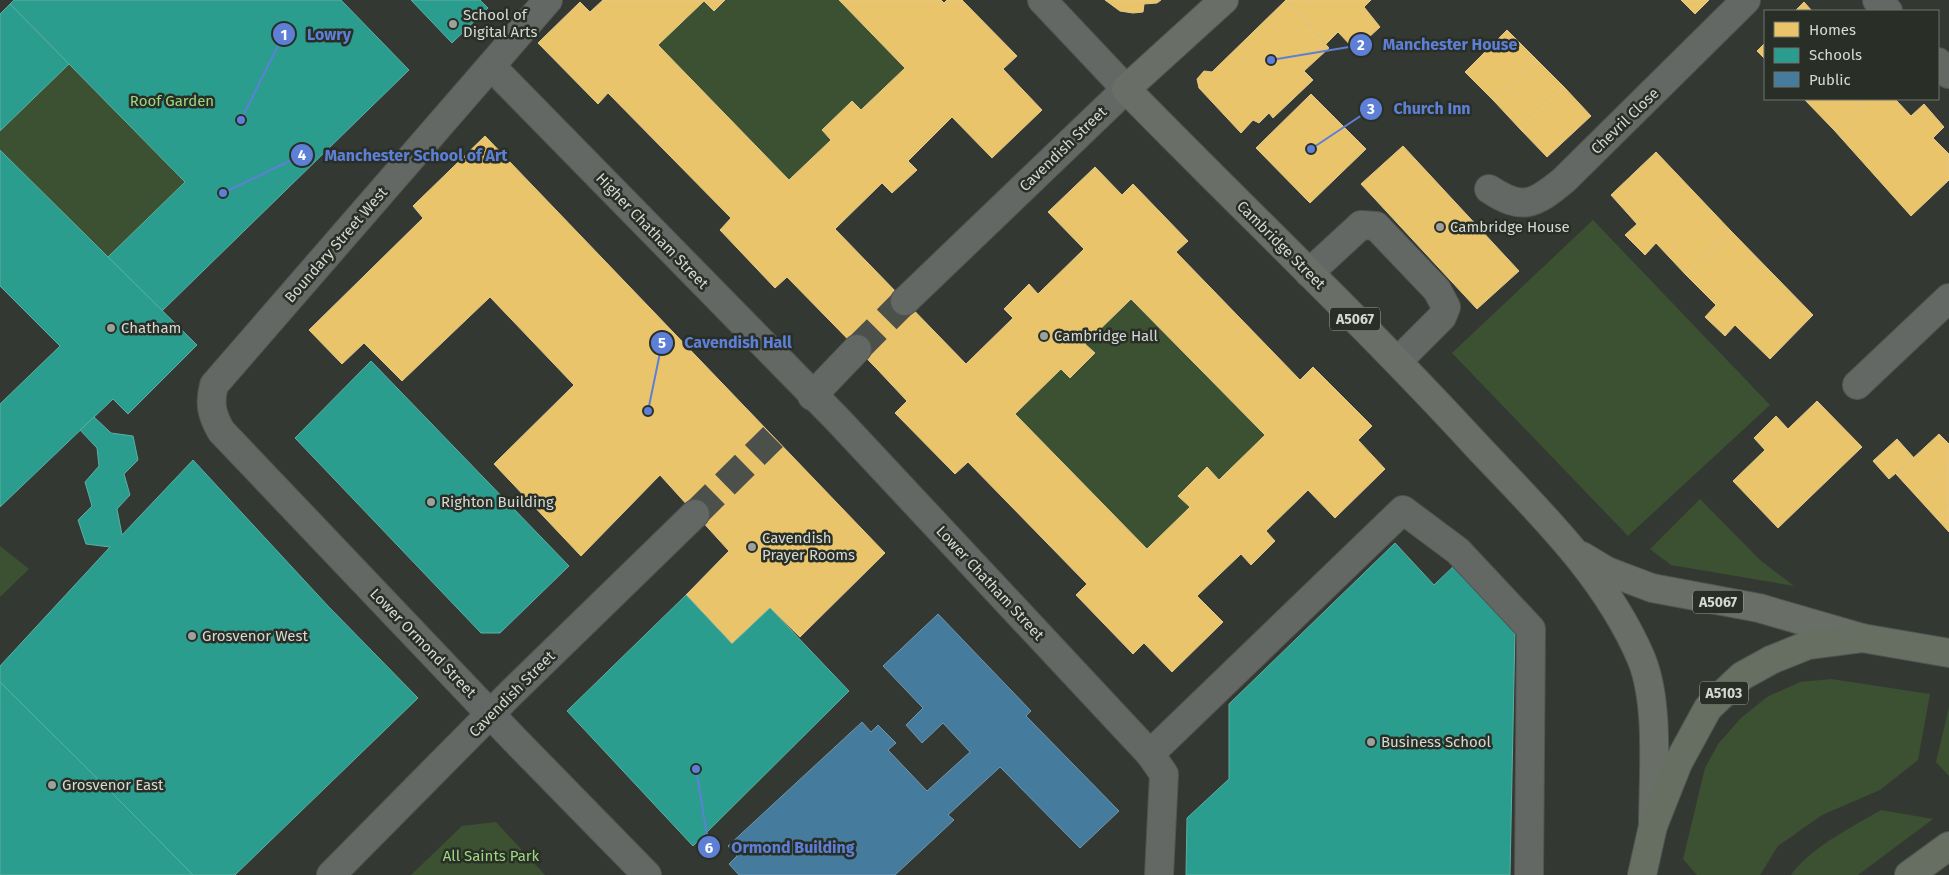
<svg xmlns="http://www.w3.org/2000/svg" width="1949" height="875" font-family="'Fira Sans',sans-serif">
<style>
.green{fill:#3c5131}
.homes{fill:#e9c46a;stroke:#e3ca8a;fill-rule:evenodd}
.schools{fill:#2a9d8f;stroke:#5dafa3}
.public{fill:#457b9d;stroke:#7097ad}
.lines{fill:none;stroke-linecap:round;stroke-linejoin:round}
.minor-tunnel{stroke:#4c504b;stroke-width:28;stroke-dasharray:28 14;stroke-linecap:butt}
.minor-casing{stroke:#515450;stroke-width:30}
.major-casing{stroke:#515450;stroke-width:30}
.highway-casing{stroke:#515450;stroke-width:30}
.minor{stroke:#646864;stroke-width:28}
.major{stroke:#696f66;stroke-width:28}
.highway{stroke:#676f63;stroke-width:28}
.poi-dot{fill:#9da19b;stroke:#292f27;stroke-width:2}
.labels{text-anchor:middle;stroke-width:5;stroke-linejoin:round;paint-order:stroke}
.shield{fill:#292f27;stroke:#a1a69f;stroke-width:1}
.shield-label{font-size:14px;font-weight:bold;fill:#d5d9d3}
.poi-label{font-size:15px;fill:#d5d9d3;stroke:#292f27;text-anchor:start}
.park-label{font-size:15px;fill:#9dd880;stroke:#292f27}
.street-label{font-size:15px;fill:#d5d9d3;stroke:#292f27}
.leader{fill:none;stroke:#5d7fd6;stroke-width:2}
.callout-dot{fill:#5d7fd6;stroke:#292f27;stroke-width:2}
.mark-label{font-size:15px;text-anchor:middle;font-weight:bold;fill:#fff}
.callout-label{font-size:16px;text-anchor:middle;font-weight:bold;fill:#5d7fd6;stroke:#292f27;stroke-width:5;stroke-linejoin:round;paint-order:stroke}
</style>
<rect width="100%" height="100%" fill="#343833"/>
<g class="green">
<path d="M725,0h114l66,68 -44,42 -9,-9 -30,29 9,10 -42,40 -131,-135 46,-44 10,10z"/>
<path d="M92,40l80,130 13,12 -77,75 -108,-107v-19z"/>
<path d="M1593,220l177,185 -142,131 -176,-183z"/>
<path d="M1131,299l134,136 -46,45 -12,-12 -29,28 12,11 -43,42 -132,-135 46,-45 10,9 24,-24 -10,-10z"/>
<path d="M1700,499l60,61 34,26 -123,-21 -21,-16z"/>
<path d="M0,546l29,23 -29,28z"/>
<path d="M1831,679l99,15 -12,66 -38,30 -58,25 -44,31 -18,29h-63l-14,-16 22,-91 13,-24 23,-26 26,-21 33,-15z"/>
<path d="M1949,707v69l-13,-14z"/>
<path d="M1881,810l52,9 -75,56h-67c19,-27 61,-48 90,-65z"/>
<path d="M496,822l49,53h-134l51,-49z"/>
</g>
<g class="homes">
<path d="M603,0h122l-11,11 -10,-10 -46,44 131,135 42,-40 -9,-10 30,-29 9,9 44,-42 -66,-68h102l3,3 3,-3h15l55,56 -14,13 39,41 -50,48 -40,-41 -44,44 9,9 -13,12 -12,11 -10,-10 -47,46 131,135 47,-46 -9,-9 25,-25 9,10 46,-45 -36,-37 47,-45 27,28 11,-11 55,57 -12,11 124,128 13,-13 59,59 -14,14 27,29 -50,49 -27,-28 -42,41 9,10 -24,24 -10,-11 -44,42 26,26 -51,50 -28,-29 -11,11 -57,-59 11,-11 -119,-122 -13,12 -60,-61 12,-12 -30,-32 -90,-92 -12,11 -55,-58 11,-12 -123,-125 -10,11 -60,-61 42,-41 10,10zM1131,299l134,136 -46,45 -12,-13 -29,29 12,11 -43,42 -132,-135 46,-45 9,9 25,-25 -10,-9z"/>
<path d="M1105,0h56l-4,3 -13,1 -1,8 -10,1 -13,-2z"/>
<path d="M1286,0h85l-7,7 16,20 -25,23 -17,-18 -12,12z"/>
<path d="M1286,0l43,48 -25,23 9,9 -40,38 -4,-5 -10,10 -6,-3 -12,13 -42,-45 -2,-9 7,-8 8,1z"/>
<path d="M1681,0h28l-14,14z"/>
<path d="M1804,2l8,9h-17z"/>
<path d="M1507,30l30,30 -43,41 -29,-29z"/>
<path d="M1765,43v16l-8,-8z"/>
<path d="M1537,60l27,27 -43,43 -27,-29z"/>
<path d="M1564,87l27,29 -44,41 -26,-27z"/>
<path d="M1311,94l55,55 -56,54 -54,-55z"/>
<path d="M1804,99h63l-33,31z"/>
<path d="M1867,99h28l16,17 13,-12 20,23 -11,11 16,16v26l-38,36 -77,-86z"/>
<path d="M485,136l400,417 -85,84 -30,-29 -38,36 -46,-49 43,-44 -69,-76 -79,81 -87,-92 80,-79 -84,-88 -88,84 -38,-38 -22,21 -33,-34 114,-112 -10,-12z"/>
<path d="M1403,146l116,125 -42,38 -116,-125z"/>
<path d="M1656,152l75,79 -45,44 -30,-32 -11,12 -20,-20 12,-11 -26,-29z"/>
<path d="M1731,231l82,84 -43,44 -35,-34 -10,11 -20,-19 11,-12 -30,-30z"/>
<path d="M1817,401l45,46 -84,81 -45,-47 32,-31 -11,-12 22,-22 12,13z"/>
<path d="M1939,434l10,10v24l-32,29 -21,-23z"/>
<path d="M1897,439l17,19 -25,21 -16,-18z"/>
<path d="M1949,468v41l-11,11 -21,-23z"/>
<path d="M1949,509v23l-11,-12z"/>
</g>
<g class="schools">
<path d="M14,0h327l68,70 -247,241 -54,-54 77,-75 -175,-178z"/>
<path d="M411,0h69l8,8 -36,35z"/>
<path d="M10,4l59,60 -69,67v-117z"/>
<path d="M0,150l197,195 -69,69 -15,-15 -113,108v-103l60,-58 -60,-60z"/>
<path d="M371,361l198,205 -69,67h-19l-186,-195z"/>
<path d="M94,417l17,16 22,3 5,24 -14,14 6,21 -13,14 5,26 71,-75 135,146 90,92 -183,177h-42l-193,-193v-16l110,-119 -24,-3 -8,-24 14,-14 -7,-24 14,-16 -2,-18 -17,-18z"/>
<path d="M1395,543l39,42 23,-22 58,65 -5,247h-324l1,-57 42,-39v-75z"/>
<path d="M686,595l46,49 38,-36 79,83 -156,155 -126,-135z"/>
<path d="M0,682l130,129 63,64h-193z"/>
</g>
<path class="public" d="M938,614l93,97 -5,5 93,95 -39,37 -80,-81 -52,48 6,5 -59,55h-156l-10,-11 8,-8 -9,-10 134,-124 9,10 7,-7 18,18 -8,7 39,41 43,-39 -27,-29 -21,20 -16,-18 17,-17 -40,-42z"/>
<g class="lines">
<g class="minor-tunnel">
<path d="M857,349l48,-48"/>
<path d="M695,514l78,-77"/>
</g>
<g class="minor-casing">
<g id="minor">
<path d="M548,0l-334,385c-5,19 -2,30 7,46l293,308 133,136"/>
<path d="M1877,0l11,11"/>
<path d="M1938,62l11,12"/>
<path d="M492,67l346,353 312,334 14,20 -5,101"/>
<path d="M1489,189c33,22 45,16 75,-9l182,-180"/>
<path d="M1309,273l52,-48 15,1 61,64 9,17 -4,10 -44,44"/>
<path d="M905,301l221,-212 -84,-89"/>
<path d="M1857,385l92,-87"/>
<path d="M812,396l45,-47"/>
<path d="M1150,754l253,-244 55,41 73,78 -2,246"/>
<path d="M331,875l180,-182 184,-179"/>
</g>
</g>
<g class="major-casing">
<g id="major">
<path d="M1224,0l-98,89c116,119 238,234 351,357 61,65 128,128 164,212 19,45 12,118 12,168"/>
<path d="M1582,556l25,15 45,17 107,20 103,30"/>
</g>
</g>
<g class="highway-casing">
<g id="highway">
<path d="M1642,875l11,-49 25,-63 30,-55 34,-32 29,-16 37,-15 54,-7 87,15"/>
<path d="M1909,875l40,-29"/>
</g>
</g>
<use href="#minor" class="minor"/>
<use href="#major" class="major"/>
<use href="#highway" class="highway"/>
</g>
<g class="poi-dot">
<circle cx="453" cy="24" r="5"/>
<circle cx="1440" cy="227" r="5"/>
<circle cx="111" cy="328" r="5"/>
<circle cx="1044" cy="336" r="5"/>
<circle cx="431" cy="502" r="5"/>
<circle cx="752" cy="547" r="5"/>
<circle cx="192" cy="636" r="5"/>
<circle cx="1371" cy="742" r="5"/>
<circle cx="52" cy="785" r="5"/>
</g>
<g class="labels">
<g class="shield">
<rect x="1330" y="307.5" width="50" height="23" rx="4"/>
<rect x="1693" y="590.5" width="50" height="23" rx="4"/>
<rect x="1700" y="681.5" width="48" height="23" rx="4"/>
</g>
<g class="shield-label">
<text x="1355" y="324">A5067</text>
<text x="1718" y="607">A5067</text>
<text x="1724" y="698">A5103</text>
</g>
<g class="poi-label">
<text x="463" y="20">School of<tspan x="463" dy="17">Digital Arts</tspan></text>
<text x="1450" y="232">Cambridge House</text>
<text x="121" y="333">Chatham</text>
<text x="1054" y="341">Cambridge Hall</text>
<text x="441" y="507">Righton Building</text>
<text x="762" y="543">Cavendish<tspan x="762" dy="17">Prayer Rooms</tspan></text>
<text x="202" y="641">Grosvenor West</text>
<text x="1381" y="747">Business School</text>
<text x="62" y="790">Grosvenor East</text>
</g>
<g class="park-label">
<text x="172" y="106">Roof Garden</text>
<text x="491" y="861">All Saints Park</text>
</g>
<g class="street-label">
<text transform="translate(1625 121) rotate(-44)" y="5">Chevril Close</text>
<text transform="translate(1063 149) rotate(-44)" y="5">Cavendish Street</text>
<text transform="translate(652 231) rotate(46)" y="5">Higher Chatham Street</text>
<text transform="translate(336 245) rotate(-49)" y="5">Boundary Street West</text>
<text transform="translate(1281 245) rotate(45)" y="5">Cambridge Street</text>
<text transform="translate(990 583) rotate(47)" y="5">Lower Chatham Street</text>
<text transform="translate(423 643) rotate(46)" y="5">Lower Ormond Street</text>
<text transform="translate(512 694) rotate(-45)" y="5">Cavendish Street</text>
</g>
</g>
<path class="leader" d="M241 120L284 34M1271 60L1361 45M1311 149L1371 109M223 193L302 155M648 411L662 343M696 769L709 847"/>
<g class="callout-dot">
<circle cx="241" cy="120" r="5"/>
<circle cx="1271" cy="60" r="5"/>
<circle cx="1311" cy="149" r="5"/>
<circle cx="223" cy="193" r="5"/>
<circle cx="648" cy="411" r="5"/>
<circle cx="696" cy="769" r="5"/>
<circle cx="284" cy="34" r="12"/>
<circle cx="1361" cy="45" r="12"/>
<circle cx="1371" cy="109" r="12"/>
<circle cx="302" cy="155" r="12"/>
<circle cx="662" cy="343" r="12"/>
<circle cx="709" cy="847" r="12"/>
</g>
<g class="mark-label">
<text x="284" y="40">1</text>
<text x="1361" y="50">2</text>
<text x="1371" y="114">3</text>
<text x="302" y="160">4</text>
<text x="662" y="348">5</text>
<text x="709" y="853">6</text>
</g>
<g class="callout-label">
<text x="329" y="40">Lowry</text>
<text x="1450" y="50">Manchester House</text>
<text x="1432" y="114">Church Inn</text>
<text x="416" y="161">Manchester School of Art</text>
<text x="738" y="348">Cavendish Hall</text>
<text x="793" y="853">Ormond Building</text>
</g>
<rect x="1764" y="10" width="175" height="90" fill="#292f27" stroke="#6e736c"/>
<rect x="1774" y="22" width="25" height="15" fill="#e9c46a" stroke="#6e736c"/>
<text x="1809" y="35" font-size="15" fill="#d5d9d3">Homes</text>
<rect x="1774" y="48" width="25" height="15" fill="#2a9d8f" stroke="#6e736c"/>
<text x="1809" y="60" font-size="15" fill="#d5d9d3">Schools</text>
<rect x="1774" y="72" width="25" height="15" fill="#457b9d" stroke="#6e736c"/>
<text x="1809" y="85" font-size="15" fill="#d5d9d3">Public</text>
</svg>
